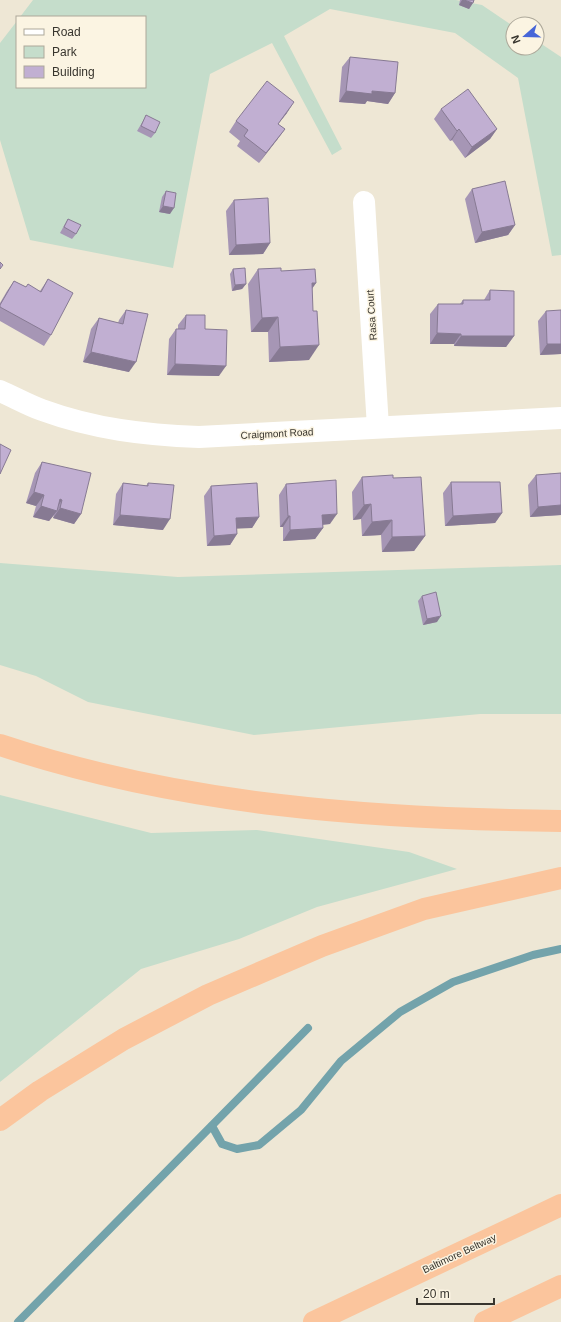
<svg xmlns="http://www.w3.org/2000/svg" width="561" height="1322" font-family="Helvetica,sans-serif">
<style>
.green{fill:#c5ddcb}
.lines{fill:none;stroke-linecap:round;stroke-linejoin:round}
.stream{stroke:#73a3ab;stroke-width:8}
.street{stroke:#fff;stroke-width:22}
.highway{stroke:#fbc59d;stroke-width:22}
.wall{fill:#a696b5}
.shaded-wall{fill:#877a93}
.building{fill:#c1afd2;stroke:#877a93}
.labels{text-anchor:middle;stroke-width:3;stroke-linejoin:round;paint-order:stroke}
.street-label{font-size:10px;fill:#38352e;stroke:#fbf4e2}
</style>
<rect width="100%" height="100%" fill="#eee7d5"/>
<g class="green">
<path d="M33,0h423l26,5 31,21v22h24v-7l24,16v198l-9,1 -34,-178 -63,-45 -125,-24 -46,27 58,113 -10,6 -60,-112 -62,31 -37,194 -143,-28 -30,-100v-97l17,-22v66h128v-70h-125z"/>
<path d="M0,563l178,14 383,-12v149h-81l-226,21 -166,-33 -52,-26 -36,-11z"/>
<path d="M0,795l151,38 106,-3 152,22 48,17 -140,38 -78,32 -98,30 -141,113z"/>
</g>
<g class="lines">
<g class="stream">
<path d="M212,1126l10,18 15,5 22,-4 42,-35 40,-49 59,-49 53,-30 80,-27 28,-6"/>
<path d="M18,1322l290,-294"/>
</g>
<g class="street">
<path d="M364,202l14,225"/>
<path d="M0,391c14,6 28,14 42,19 52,19 103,25 157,27l362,-19"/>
</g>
<g class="highway">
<path d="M0,745c180,60 373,74 561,76"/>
<path d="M0,1120l40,-29 84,-52 84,-44 114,-49 102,-37 137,-31"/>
<path d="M314,1322l247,-117"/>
<path d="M485,1322l76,-36"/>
</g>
</g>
<g class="wall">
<path d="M460,0h14l-5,9 -10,-4z"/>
<path d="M350,57l45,36 -7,11 -21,-3 -2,3 -26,-2 3,-35z"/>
<path d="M441,109l56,20 -7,10 -25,19 -13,-18 -2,1 -16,-22z"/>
<path d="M287,113l-9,11 7,5 -26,34 -22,-17 3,-5 -11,-9 7,-11z"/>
<path d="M146,115l9,18 -4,5 -14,-7 6,-10z"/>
<path d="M472,189l43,36 -7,10 -33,8 -10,-44z"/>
<path d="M166,191l4,23 -11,-2 3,-15z"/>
<path d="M234,200l36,43 -7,11 -34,1 -3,-44z"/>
<path d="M68,219l8,15 -4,5 -12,-6 5,-9z"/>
<path d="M233,269l13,15 -4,5 -10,2 -2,-17z"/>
<path d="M258,269l23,2 35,12 -4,6 -3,71 -40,2 -1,-30h-17l-3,-48z"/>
<path d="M48,279l3,56 -7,11 -44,-25v-18l7,-12 7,-10 12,6 14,4z"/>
<path d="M490,290l24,46 -8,11 -52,-1v-2h-24v-30l8,-10h22l3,-4h21z"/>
<path d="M126,310l3,62 -46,-10 8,-33 8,-11 19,5 1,-3z"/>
<path d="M546,311l15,43 -21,1 -2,-34z"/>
<path d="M186,315l19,14 14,47 -52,-1 2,-36 7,-10h2v-4z"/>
<path d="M42,462l39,52 -7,10 -21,-6 1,-3 -5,6 -16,-4 3,-11 -10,-3 9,-30z"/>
<path d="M561,473v42l-31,2 -2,-32 8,-10z"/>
<path d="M362,477l31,1 32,58 -11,15 -32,1 -1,-17 -19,1 -1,-17 -8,1 -1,-28z"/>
<path d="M451,482l51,31 -7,10 -50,3 -2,-33z"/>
<path d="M123,483l23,3 2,-3 15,47 -50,-5 3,-31z"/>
<path d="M286,484l44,40 -7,1v3l-8,11 -32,2v-14h-3l-1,-32z"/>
<path d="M211,486l48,31 -7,11h-15v6l-7,11 -23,1 -3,-50z"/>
<path d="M422,596l15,26 -14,3 -5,-24z"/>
</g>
<g class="shaded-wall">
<path d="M462,0h2l9,3 -4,6 -10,-4z"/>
<path d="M346,91h26l23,2 -7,11 -21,-3 -2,3 -26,-2z"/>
<path d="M294,102l-7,11 -17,21 8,-10z"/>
<path d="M285,129l-8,11 -18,23 7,-10z"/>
<path d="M459,129l-7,11 -2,1 7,-10z"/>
<path d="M497,129l-7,10 -25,19 7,-11z"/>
<path d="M163,206l11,2 -4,6 -11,-2z"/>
<path d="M515,225l-7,10 -33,8 7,-11z"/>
<path d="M270,243l-7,11 -34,1 7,-10z"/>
<path d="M312,283h4l-11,15z"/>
<path d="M246,284l-4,5 -10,2 3,-6z"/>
<path d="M278,317l-10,15h-17l11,-14z"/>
<path d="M437,333l24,1 -7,10h-24z"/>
<path d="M461,336h53l-8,11 -52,-1z"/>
<path d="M547,344h14v10l-21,1z"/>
<path d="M319,345l-10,15 -40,2 11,-15z"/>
<path d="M91,352l45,10 -7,10 -46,-10z"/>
<path d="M175,364l51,2 -7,10 -52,-1z"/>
<path d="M34,492l10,3 -8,11 -10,-3z"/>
<path d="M60,499l2,1 -7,10 2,1 -8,10 -16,-4 8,-11z"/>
<path d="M371,504l-10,15 -8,1 11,-15z"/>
<path d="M561,505v10l-31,2 8,-10z"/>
<path d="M60,508l21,6 -7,10 -21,-6z"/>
<path d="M502,513l-7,10 -50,3 8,-10z"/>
<path d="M337,514l-7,10 -15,1 7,-10z"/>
<path d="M120,515l50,4 -7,11 -50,-5z"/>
<path d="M288,516h2l-7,11h-3z"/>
<path d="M259,517l-7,11 -23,1 7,-11z"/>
<path d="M392,520l-11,15 -19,1 10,-14z"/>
<path d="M323,528l-8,11 -32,2 7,-11z"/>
<path d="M237,534l-7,11 -23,1 7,-10z"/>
<path d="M425,536l-11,15 -32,1 10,-15z"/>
<path d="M441,616l-4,6 -14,3 4,-6z"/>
</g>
<g class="building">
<path d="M464,0h10l-1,3z"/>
<path d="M350,57l48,5 -3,31 -23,-2v3l-26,-3z"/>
<path d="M267,81l27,21 -16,22 7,5 -19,24 -22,-17 4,-6 -12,-9z"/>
<path d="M468,89l29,40 -25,18 -13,-18 -2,2 -16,-22z"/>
<path d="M146,115l14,7 -5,11 -14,-7z"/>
<path d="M505,181l10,44 -33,7 -10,-43z"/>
<path d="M166,191l10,2 -2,15 -11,-2z"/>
<path d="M268,198l2,45 -34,2 -2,-45z"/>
<path d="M68,219l13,6 -5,9 -12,-7z"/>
<path d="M0,262l3,3 -3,4z"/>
<path d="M245,268l1,16 -11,1 -2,-16z"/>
<path d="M281,268v3l34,-2 1,14h-4l1,28h4l2,34 -39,2 -2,-30 -16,1 -4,-49z"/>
<path d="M48,279l25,14 -22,42 -51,-28v-2l14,-24 12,6 2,-3 13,8z"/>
<path d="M490,290l24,1v45h-53v-2l-24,-1 1,-29h25v-4h27z"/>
<path d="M126,310l22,4 -12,48 -45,-10 8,-34 24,6z"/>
<path d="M561,310v34h-14l-1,-33z"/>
<path d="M186,315h19v14l22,1 -1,36 -51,-2 1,-35h9z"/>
<path d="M0,444l11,6 -11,24z"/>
<path d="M42,462l49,11 -10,41 -21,-6 2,-8 -2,-1 -3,12 -16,-5 3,-11 -10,-3z"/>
<path d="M561,473v32l-23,2 -2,-32z"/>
<path d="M393,475v3l28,-1 4,59 -33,1v-17l-20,2 -1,-18 -7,1 -2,-28z"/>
<path d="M336,480l1,34 -15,1 1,13 -33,2v-14h-2l-2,-32z"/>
<path d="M451,482h49l2,31 -49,3z"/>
<path d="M123,483l25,3v-3l26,2 -4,34 -50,-4z"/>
<path d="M257,483l2,34 -23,1 1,16 -23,2 -3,-50z"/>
<path d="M436,592l5,24 -14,3 -5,-23z"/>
</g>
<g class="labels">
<g class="street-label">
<text transform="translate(371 315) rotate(-94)" y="4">Rasa Court</text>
<text transform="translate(277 433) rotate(-3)" y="4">Craigmont Road</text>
<text transform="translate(459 1253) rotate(-25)" y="4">Baltimore Beltway</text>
</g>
</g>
<rect x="16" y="16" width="130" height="72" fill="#fbf4e2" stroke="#ada89a"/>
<rect x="24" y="29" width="20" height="6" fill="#ffffff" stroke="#ada89a"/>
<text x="52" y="36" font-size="12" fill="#38352e">Road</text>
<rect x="24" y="46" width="20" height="12" fill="#c5ddcb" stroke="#ada89a"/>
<text x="52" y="56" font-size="12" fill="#38352e">Park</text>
<rect x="24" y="66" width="20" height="12" fill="#c1afd2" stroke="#ada89a"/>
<text x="52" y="76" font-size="12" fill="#38352e">Building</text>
<g transform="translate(525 36) rotate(250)"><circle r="19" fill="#fbf4e2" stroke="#ada89a"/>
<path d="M0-3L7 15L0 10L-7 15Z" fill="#4665d8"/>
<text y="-6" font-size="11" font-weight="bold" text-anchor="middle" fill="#38352e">N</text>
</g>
<path d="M417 1298v6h77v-6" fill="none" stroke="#38352e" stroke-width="2"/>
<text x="423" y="1298" font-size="12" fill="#38352e" stroke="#fbf4e2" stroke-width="3" paint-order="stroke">20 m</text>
</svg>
